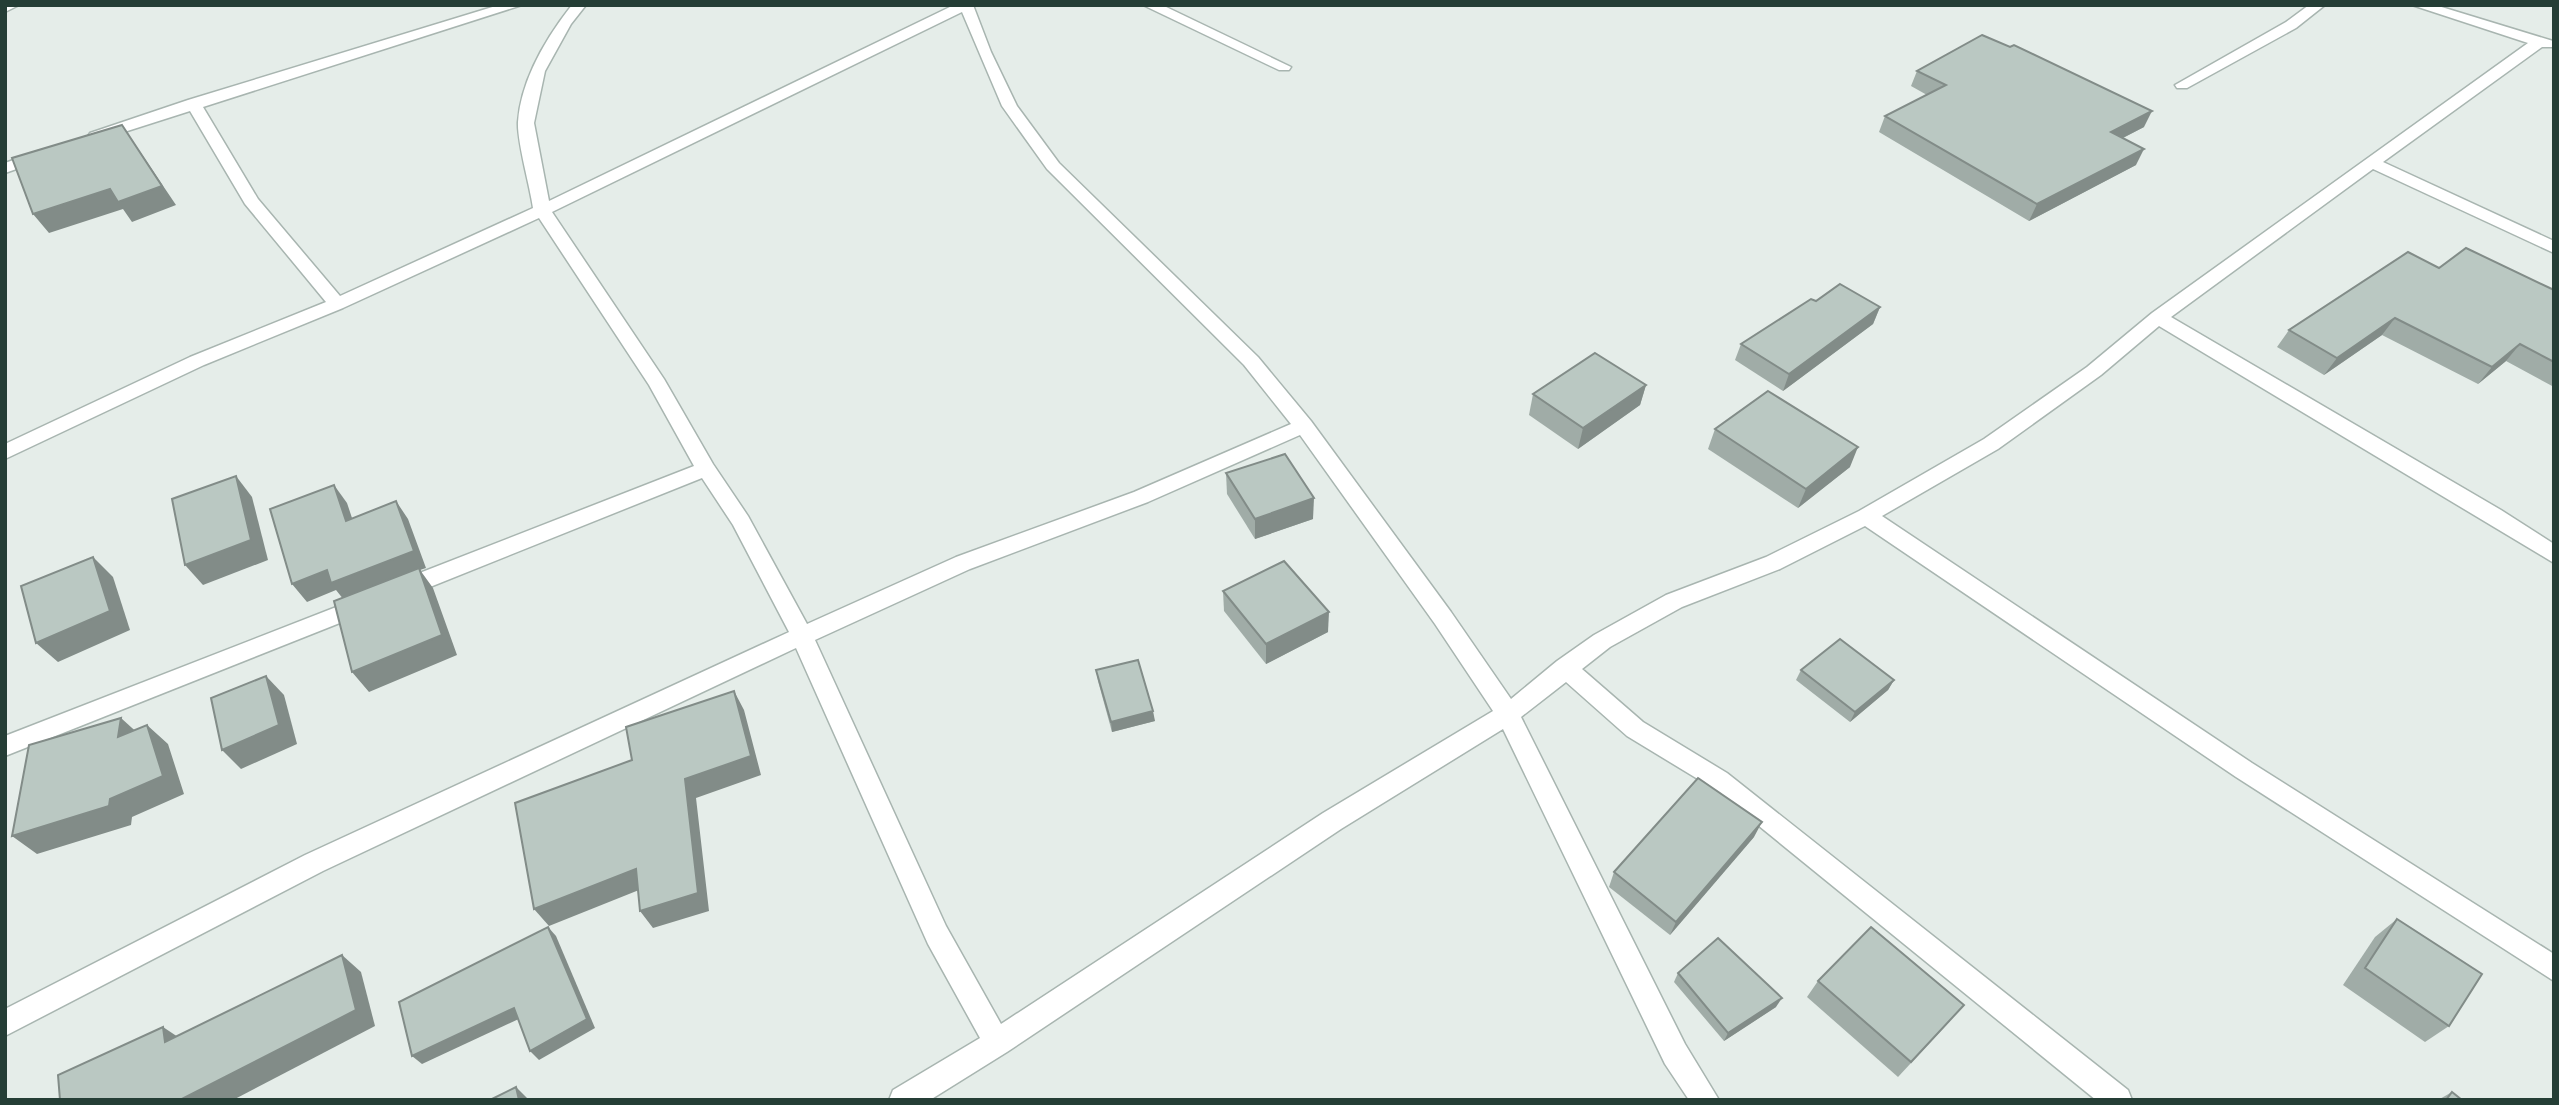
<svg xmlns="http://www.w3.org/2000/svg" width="2559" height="1105" font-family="'PT Sans',sans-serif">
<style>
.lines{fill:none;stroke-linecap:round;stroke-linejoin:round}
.minor-casing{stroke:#a8b5b0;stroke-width:3}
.minor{fill:#fff;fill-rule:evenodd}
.wall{fill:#a0aca7}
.shaded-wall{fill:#828c88}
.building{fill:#bac8c2;stroke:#828c88;stroke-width:2}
</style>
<rect width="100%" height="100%" fill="#e5ede9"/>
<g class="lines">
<g class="minor-casing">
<g id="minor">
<path d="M5,5h14l-14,7z"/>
<path d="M499,5h23l-319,102 55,92 82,97 193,-88c-3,-22 -16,-66 -15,-86 3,-42 28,-84 54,-117h14l-15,19 -26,47 -11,52 15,78 405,-196h19l18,47 26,54 42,57 199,194 53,64 140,191 60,87 46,-38 37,-26 72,-40 100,-38 93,-46 125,-72 103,-72 65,-54 376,-270 -116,-38h23l118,36v6h-11l-159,115 171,79v12l-181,-84 -202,148 330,193 53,34v19l-395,-237 -58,49 -103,74 -116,67 370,247 302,191v27l-318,-204 -371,-251 -85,43 -98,38 -72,40 -28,22 61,53 84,51 401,317 4,10h-36l-385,-313 -84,-51 -61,-54 -45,35 164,327 34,56h-30l-24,-36 -162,-335 -162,100 -334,223 -77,48h-41l4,-10 87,-52 -52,-94 -132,-296 -473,223 -318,165v-27l300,-154 484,-223 -56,-107 -31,-47 -292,117 -8,2 -8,-2 -3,-6 3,-6 300,-117 -45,-81 -110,-167 -196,90 -139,57 -199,94v-15l185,-87 136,-55 -81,-98 -55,-93 -94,30 -8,-5 2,-3 98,-33zM962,12l40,94 45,63 197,196 47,59 -157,68 -178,65 -149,67 -59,-108 -35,-52 -49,-85 -112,-167zM1300,435l135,189 58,87 -170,102 -322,211 -55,-98 -131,-286 155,-71 178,-67z"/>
<path d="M1143,5h19l129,62 -2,3h-10z"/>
<path d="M2309,5h16l-29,23 -109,60h-10l-2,-3 111,-63z"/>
<path d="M39,151l6,2 2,3 -2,3 -40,14v-10z"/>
<path d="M362,597l8,2 3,6 -3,6 -365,145v-20z"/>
</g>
</g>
<use href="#minor" class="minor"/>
</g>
<g class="wall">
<path d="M1917,71l227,56 -21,11 13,27 -107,56 -150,-89 6,-16 42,-21 -16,-9z"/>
<path d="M2554,290v97l-48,-26 -28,23 -96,-49 -58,40 -47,-28 12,-17z"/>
<path d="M1880,307l-7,17 -90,67 -48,-31 6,-16z"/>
<path d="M1646,385l-6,20 -62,44 -49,-34 4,-21z"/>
<path d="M1715,429l135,38 -52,41 -90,-59z"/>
<path d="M1226,473l87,46 -58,20 -28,-45z"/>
<path d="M1223,591l105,41 -62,32 -42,-53z"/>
<path d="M1096,670l59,51 -43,11 -14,-51z"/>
<path d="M1801,670l93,10 -6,10 -38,32 -54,-42z"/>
<path d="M1754,837l-84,98 -61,-48 5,-15z"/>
<path d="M2397,919l52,107 -24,16 -82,-57 32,-48z"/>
<path d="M1678,973l98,34 -52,34 -50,-59z"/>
<path d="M1818,981l132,40 -52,56 -91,-80z"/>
<path d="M2452,1092l10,8h-24z"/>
</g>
<g class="shaded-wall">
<path d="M2152,111l-8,16 -41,21 8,-16z"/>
<path d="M122,125l54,80 -44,17 -9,-13 -74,24 -16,-19z"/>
<path d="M2144,149l-8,16 -107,56 8,-17z"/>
<path d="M1880,307l-7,17 -90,67 6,-17z"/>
<path d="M2395,318l-13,17 -58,40 13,-17z"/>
<path d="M2520,344l-14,17 -28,23 14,-17z"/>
<path d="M1646,385l-6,20 -62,44 5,-21z"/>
<path d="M1858,447l-8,20 -52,41 8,-19z"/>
<path d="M236,476l16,21 16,63 -65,25 -18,-20z"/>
<path d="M334,485l13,18 12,36 -13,-18z"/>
<path d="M1314,498l-1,21 -58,20v-20z"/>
<path d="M396,501l12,18 18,49 -6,2 13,18 24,67 -88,37 -17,-20 -8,-72 -8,-10 -29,12 -15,-18 35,-14z"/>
<path d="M93,557l20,20 17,53 -72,32 -22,-19z"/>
<path d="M1329,612l-1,20 -62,32v-20z"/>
<path d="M266,676l18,19 13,49 -56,25 -19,-19z"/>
<path d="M1894,680l-6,10 -38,32 5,-10z"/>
<path d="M734,691l10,19 17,65 -65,23 13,113 -56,17 -13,-17 45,-132z"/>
<path d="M1153,711l2,10 -43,11 -1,-10z"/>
<path d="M121,718l21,19h-24z"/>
<path d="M147,725l21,19 16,50 -52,23 -1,8 -94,29 -25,-18z"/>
<path d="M1762,822l-8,15 -84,98 6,-13z"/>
<path d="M636,869l13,17 -100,40 -15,-17z"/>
<path d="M548,927l8,9 39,92 -56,32 -9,-9z"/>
<path d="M342,955l19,17 14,54 -142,74h-53z"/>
<path d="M1782,998l-6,9 -52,34 4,-8z"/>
<path d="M514,1008l9,9 -101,47 -10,-8z"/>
<path d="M163,1027l24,16 -22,-1z"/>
<path d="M516,1087l13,13h-10z"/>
</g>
<g class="building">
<path d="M1982,35l28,12 4,-2 138,66 -41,21 33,17 -107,55 -152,-88 61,-31 -29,-14z"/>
<path d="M122,125l40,61 -44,16 -8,-13 -77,25 -21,-56z"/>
<path d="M2466,248l88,42v72l-34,-18 -28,23 -97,-49 -58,40 -48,-28 119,-78 31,16z"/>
<path d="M1840,284l40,23 -91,67 -48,-30 70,-45 5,2z"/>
<path d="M1595,353l51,32 -63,43 -50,-34z"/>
<path d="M1768,391l90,56 -52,42 -91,-60z"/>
<path d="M1285,454l29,44 -59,21 -29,-46z"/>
<path d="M236,476l15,64 -66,25 -13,-66z"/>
<path d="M334,485l12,36 50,-20 18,50 -83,32 -4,-13 -35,14 -22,-75z"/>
<path d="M93,557l17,54 -74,32 -15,-57z"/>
<path d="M1284,561l45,51 -63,32 -43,-53z"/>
<path d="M419,568l23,67 -90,37 -18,-71z"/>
<path d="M1840,639l54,41 -39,32 -54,-42z"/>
<path d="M1138,660l15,51 -42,11 -15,-52z"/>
<path d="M266,676l13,49 -57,25 -11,-52z"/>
<path d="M734,691l17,65 -66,23 13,114 -58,18 -4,-42 -102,40 -19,-106 117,-43 -6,-33z"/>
<path d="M121,718l-3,19 29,-12 16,51 -53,23 -1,7 -97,30 17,-91z"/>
<path d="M1698,778l64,44 -86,100 -62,-50z"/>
<path d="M2397,919l85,55 -33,52 -84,-58z"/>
<path d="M548,927l39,92 -57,32 -16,-43 -102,48 -13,-54z"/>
<path d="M1871,927l93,78 -53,57 -93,-81z"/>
<path d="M1718,938l64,60 -54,35 -50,-60z"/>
<path d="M342,955l14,55 -176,90h-120l-2,-25 105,-48 2,15z"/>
<path d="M516,1087l3,13h-29z"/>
<path d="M2452,1092l10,8h-16z"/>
</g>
<rect width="2559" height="1105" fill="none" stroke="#253e36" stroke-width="14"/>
</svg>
